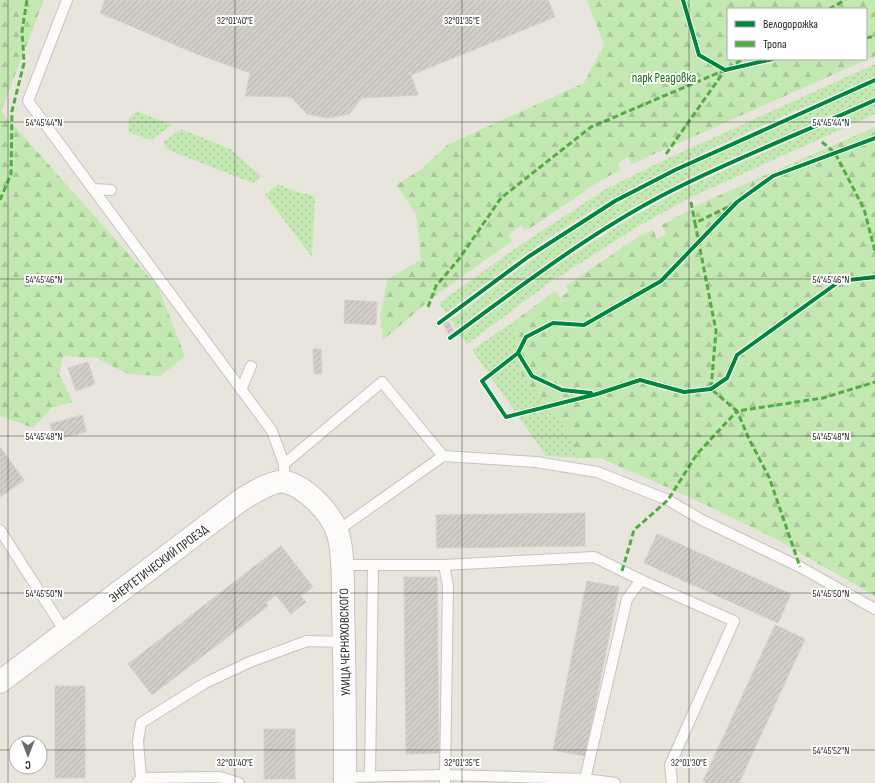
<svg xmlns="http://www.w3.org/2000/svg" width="875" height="783" font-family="'Sofia Sans Condensed',sans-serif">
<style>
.grass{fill:url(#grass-dots)}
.forest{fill:url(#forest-firs);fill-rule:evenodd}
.building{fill:url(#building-hatch);stroke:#d3d0c9}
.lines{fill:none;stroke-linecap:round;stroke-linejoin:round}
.lane-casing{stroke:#c4c4c4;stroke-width:12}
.secondary-casing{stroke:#c4c4c4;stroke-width:24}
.lane{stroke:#fcfbfa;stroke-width:10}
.secondary{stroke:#fcfbfa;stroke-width:22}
.quiet{stroke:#53ab44;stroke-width:3;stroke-dasharray:6 3;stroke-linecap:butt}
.cycleway-casing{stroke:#fff;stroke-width:6}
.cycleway{stroke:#00873e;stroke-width:4}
.ticks{fill:none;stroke:#292929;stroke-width:1;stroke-opacity:0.45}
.labels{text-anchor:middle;stroke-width:4;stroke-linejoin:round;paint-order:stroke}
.park-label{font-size:13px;fill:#1d6d11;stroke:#fff}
.street-label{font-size:13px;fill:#292929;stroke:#fff}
.ticks-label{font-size:10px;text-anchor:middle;fill:#292929;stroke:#fff;stroke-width:4;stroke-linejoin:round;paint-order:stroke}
</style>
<defs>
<pattern id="grass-dots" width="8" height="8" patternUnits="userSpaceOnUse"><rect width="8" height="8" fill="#c4e8b2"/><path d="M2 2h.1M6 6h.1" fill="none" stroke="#a8c799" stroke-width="1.8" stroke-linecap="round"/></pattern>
<pattern id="forest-firs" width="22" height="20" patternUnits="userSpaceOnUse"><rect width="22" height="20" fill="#c4e8b2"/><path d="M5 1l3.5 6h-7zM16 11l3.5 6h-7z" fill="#a8c799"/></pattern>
<pattern id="building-hatch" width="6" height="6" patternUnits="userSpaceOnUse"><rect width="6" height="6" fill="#d1cec8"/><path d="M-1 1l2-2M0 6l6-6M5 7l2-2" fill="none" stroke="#b3b1ac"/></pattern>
</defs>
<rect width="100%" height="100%" fill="#e8e5dd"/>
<g class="grass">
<path d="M875,64v13c-88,38 -177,75 -261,121 -60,33 -114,74 -168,115l-7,-10 80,-57 87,-57 63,-31z"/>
<path d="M875,83v14c-64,28 -130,54 -194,85 -80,39 -153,94 -225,147l-5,-9c54,-41 108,-82 166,-116 82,-47 171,-83 258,-121z"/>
<path d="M875,103v11l-186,84 -54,30 -89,57 -79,59 -7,-9 80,-59 87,-56 58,-32z"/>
<path d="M137,111l35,14 -21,15 -22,-8 -1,-13z"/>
<path d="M181,129l49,20 31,27 -8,7 -85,-33 -5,-8z"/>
<path d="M278,184l16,7 21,5 -3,61 -47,-62z"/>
<path d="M513,322l9,55 35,37 24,44 -35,-2 -74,-106z"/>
</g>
<g class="forest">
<path d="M0,0h44l-43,111 157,176 27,69 -24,20 -33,-2 -31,-16 -34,-2 -4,18 14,28 -22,6 -18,20 -33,-12z"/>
<path d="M587,0h288v56l-243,108 -4,-7 -11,7 4,6 -20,10 -75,51 -5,-6 -13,10 4,6 -80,57 -49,42 -3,-24 8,-37 33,-19 -5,-46 -20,-29 26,-16 25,-24 137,-62 20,-38zM728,9h138v50h-138z"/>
<path d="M875,127v469l-103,-59 -85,-41 -87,-38h-19l-24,-44 -35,-37 -9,-55 42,-31 5,7 9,-7 -3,-5 73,-50 14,-6 4,9 9,-5 -4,-9 42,-23z"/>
</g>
<g class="building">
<path d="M105,0h443l7,17 -144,58 7,20 -56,3 -13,16 -21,4 -21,-4 -16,-17 -46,-1 5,-23 -53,-19 -97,-41z"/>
<path d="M345,300l32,2 -1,23 -32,-2z"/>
<path d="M448,321l6,10 -5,3 -6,-10z"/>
<path d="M313,349h8l1,25h-8z"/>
<path d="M88,362l7,22 -19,7 -8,-23z"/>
<path d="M82,415l4,17 -32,8 -4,-16z"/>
<path d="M0,447l24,33 -24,17z"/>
<path d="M585,513v33l-148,2 -1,-33z"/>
<path d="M657,534l134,60 -13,29 -134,-60z"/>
<path d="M281,546l32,41 -12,9 5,6 -15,12 -15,-19 -10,8 2,3 -116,89 -24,-31z"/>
<path d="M404,577h33l2,176 -33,1z"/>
<path d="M587,581l32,6 -34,169 -32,-6z"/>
<path d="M775,625l30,14 -66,144h-32l-4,-2z"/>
<rect x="55" y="686" width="30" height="92"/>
<rect x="264" y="729" width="31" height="50"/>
</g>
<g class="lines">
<g class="lane-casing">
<g id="lane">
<path d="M67,0l-39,101 244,330 12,33"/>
<path d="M93,189l18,1"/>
<path d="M241,390l10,-24"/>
<path d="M284,470v-6l98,-82 61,74"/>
<path d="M0,530l66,103"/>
<path d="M337,531l106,-75 93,6 61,10 71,28 34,20 98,47 75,42"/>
<path d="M342,565h102l4,21 -3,189 140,4 42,-180 14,-19 93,41 -64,144 2,18"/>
<path d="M444,565l150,-8 47,23"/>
<path d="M370,776l3,-211"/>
<path d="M345,777l100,-2v8"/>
<path d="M141,778l79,-1 19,6"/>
<path d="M585,779l30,4"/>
<path d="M137,783l4,-5 -3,-37 3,-18 64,-40 45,-21 57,-21 37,1"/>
</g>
</g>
<g class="secondary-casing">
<path id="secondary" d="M0,682l241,-182c10,-6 33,-21 45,-18 20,5 44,30 51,49 7,18 6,56 6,76 2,59 2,117 2,176"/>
</g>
<use href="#lane" class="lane"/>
<use href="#secondary" class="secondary"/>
<g class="quiet">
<path d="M829,9l16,-9"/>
<path d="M866,38l9,-2"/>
<path d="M822,142l13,11 29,56 11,42"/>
<path d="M666,154l59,-84"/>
<path d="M0,200l11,-26 1,-63 12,-48 -2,-32 5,-31"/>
<path d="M691,202l4,21"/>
<path d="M728,207l-33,16 21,108 -5,58 26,22 86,-13 52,-16"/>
<path d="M428,307l8,-21 23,-27 42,-61 90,-71 134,-57 18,-11"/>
<path d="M622,571l12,-41 34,-30 29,-46 40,-43 12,28 20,38 31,90"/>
</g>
<g class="cycleway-casing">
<g id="cycleway">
<path d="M683,0l16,55 26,15 48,-11"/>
<path d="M875,138l-102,38 -36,26 -76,79 -77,44 -31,-2 -27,14 -8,16 -36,28 24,36 91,-23 43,-14 44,12 27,-3 16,-11 10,-23 103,-74 35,-4"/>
<path d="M439,323l89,-66 87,-56 60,-31 200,-90"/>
<path d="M450,338c75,-55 150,-113 233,-153 63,-31 128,-56 192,-85"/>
<path d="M518,353l14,23 30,14 29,3"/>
</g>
</g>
<use href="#cycleway" class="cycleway"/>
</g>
<path class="ticks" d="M8,0v783M235,0v783M462,0v783M689,0v783M0,122h875M0,279h875M0,436h875M0,593h875M0,750h16M40,750h835"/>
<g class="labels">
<g class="park-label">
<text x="664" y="82">парк Реадовка</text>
</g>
<g class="street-label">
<text transform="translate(158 563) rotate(-37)" y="5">ЭНЕРГЕТИЧЕСКИЙ ПРОЕЗД</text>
<text transform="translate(344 642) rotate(-91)" y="5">УЛИЦА ЧЕРНЯХОВСКОГО</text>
</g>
</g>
<g class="ticks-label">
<text x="235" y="24">32°01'40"E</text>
<text x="462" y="24">32°01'35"E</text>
<text x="831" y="126">54°45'44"N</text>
<text x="44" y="126">54°45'44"N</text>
<text x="831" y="283">54°45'46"N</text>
<text x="44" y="283">54°45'46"N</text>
<text x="831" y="440">54°45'48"N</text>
<text x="44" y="440">54°45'48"N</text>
<text x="831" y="597">54°45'50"N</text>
<text x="44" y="597">54°45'50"N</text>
<text x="831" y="754">54°45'52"N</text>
<text x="235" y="766">32°01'40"E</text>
<text x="462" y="766">32°01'35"E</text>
<text x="689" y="766">32°01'30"E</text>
</g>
<rect x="727" y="8" width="140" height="52" fill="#ffffff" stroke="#a9a9a9"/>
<rect x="735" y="21" width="20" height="6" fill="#00873e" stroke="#a9a9a9"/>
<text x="763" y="28" font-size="12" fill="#292929">Велодорожка</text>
<rect x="735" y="41" width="20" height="6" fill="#53ab44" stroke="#a9a9a9"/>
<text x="763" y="48" font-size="12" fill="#292929">Тропа</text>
<g transform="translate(28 755) rotate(180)"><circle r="19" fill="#ffffff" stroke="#a9a9a9"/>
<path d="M0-3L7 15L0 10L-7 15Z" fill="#6c6b68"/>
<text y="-6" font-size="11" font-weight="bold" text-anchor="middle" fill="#292929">С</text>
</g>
</svg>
